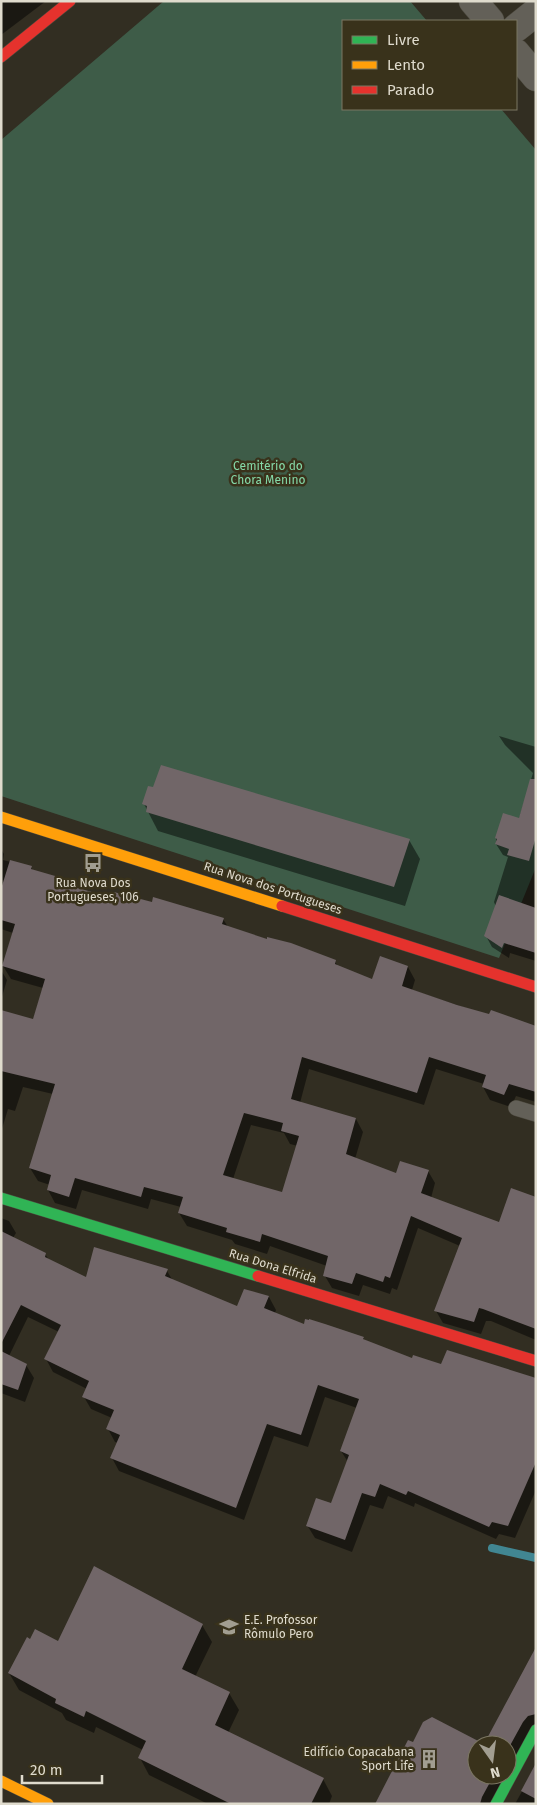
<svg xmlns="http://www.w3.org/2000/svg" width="537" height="1805" font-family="'Fira Sans',sans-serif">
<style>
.green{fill:#3e5c48}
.shadow{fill:#0007;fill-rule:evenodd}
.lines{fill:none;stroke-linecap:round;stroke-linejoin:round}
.stream{stroke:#418692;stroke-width:8}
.building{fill:#716668;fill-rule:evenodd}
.lane-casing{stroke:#4c493e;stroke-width:16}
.street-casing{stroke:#4c493e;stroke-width:29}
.fast-casing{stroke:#4c493e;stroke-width:12}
.slow-casing{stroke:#4c493e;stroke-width:12}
.jam-casing{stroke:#4c493e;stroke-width:12}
.lane{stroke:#636058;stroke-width:15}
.street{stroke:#636058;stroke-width:28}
.fast{stroke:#30b455;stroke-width:11}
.slow{stroke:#ff9f0a;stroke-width:11}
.jam{stroke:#e5322d;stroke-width:11}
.labels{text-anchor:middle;stroke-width:5;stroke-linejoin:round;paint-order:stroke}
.park-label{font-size:12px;fill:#85d9a8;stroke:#39321b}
.poi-label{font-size:12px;fill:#dfdbcd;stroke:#39321b}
.street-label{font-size:12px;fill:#dfdbcd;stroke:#39321b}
</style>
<rect width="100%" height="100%" fill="#322e22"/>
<path class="green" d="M164,1h246l17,20h-84v88h158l35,41v717l-37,91 -498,-162v-656z"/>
<g class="shadow">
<path d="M1,1h45l-45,34z"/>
<path d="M499,736l37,11v214l-26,-8 -1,5 -17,-11 -6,-11 10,-29 -2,-5 14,-45 -5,-2 -7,-11v-6l23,-19 14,-46 -28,-28z"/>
<path d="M144,804l265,36 11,19 -15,47 -247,-75z"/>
<path d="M1,849l3,5 -1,6 28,7 2,4 35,10 4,7 41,11 110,20 5,8 107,34 3,6 35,14 35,-14 7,13 -3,10 78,26 46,12v74l-20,-6 -5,11 -21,-7 -7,-13 1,-3 -48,-15 -12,36 -115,-36 -9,34 56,16 7,13 -8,27 42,16 31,-4 7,12 -4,15 69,26 36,-26v142l-45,-19h-5l-5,13 -38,-11 -7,-12 24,-65 -42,-18 -21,62 -5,-2 -2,6 -27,-9 -4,11 -27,-8 -7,-12 2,-10 -57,-20 -3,8 -32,-10 -3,-4 -45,-14 -8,-13 2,-6 -30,-8 -3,10 -66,-19 -6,19 -21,-6 -7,-13 2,-5 -12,-4 -8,-13 23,-74 -30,-7 -8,24 -7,-2 -7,23v-121l32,9 10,-32 -32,-9 -8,-13 10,-33 -12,-4zM251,1125l33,8 6,11 8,2 -15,48 -50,-15z"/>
<path d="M1,970l6,10 -6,20z"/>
<path d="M1,1218l8,3 7,12 -3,5 32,16 4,6 37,19 81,-8 6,10 64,27 8,-18 24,7 7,13 -1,3 30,12 58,13 2,3 48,18 29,7 94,12v112l-21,48 -16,-4 -3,5 -81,-36 -1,4 -26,-11 -5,13 -13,-4 -18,47 -37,-14 -8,-13 25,-20 16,-43 -7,-11 16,-43 -32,-11 -17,50 -34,-11 -30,84 -125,-49 -7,-13 6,-15 -3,-1 -7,-13 4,-11 -21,-9 -7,-12 3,-8 -34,-17 -7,-13 13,-27 -31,-15 -19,39 17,9 8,13 -9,24 -24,-9z"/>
<path d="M202,1625l10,17 -17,35 34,16 10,17 -11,23 95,46 9,17 -3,8h-121l-59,-29 -9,-17 3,-8 -47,-23 -2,6 -28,-13 -4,-7 -43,-23 -10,-17 49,-31z"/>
<path d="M536,1650v79l-43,75h-112l32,-60 70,1h-6v30h30v-30h-22z"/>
<path d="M536,1766v38h-21z"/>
</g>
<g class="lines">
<path class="stream" d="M492,1548l44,10"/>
</g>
<g class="building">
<path d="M161,765l249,74 -16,48 -248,-75 1,-6 -5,-2 6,-18 5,1z"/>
<path d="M530,779h6v58l-7,24 -22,-6 2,-6 -14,-5 2,-5 -2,-1 8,-25 16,5z"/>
<path d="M10,860l22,6 -1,3 38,11 -1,5 44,13 2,-6 38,10 1,-5 71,21 -2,6 45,15v-2l24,6 45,17 -1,4 37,15 8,-23 28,10 -6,20 55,19 32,9 2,-4 45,16v66l-27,-8 -5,11 -22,-8 4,-12 -57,-18 -12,36 -115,-36 -11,42 65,19 -10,36 50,19 4,-12 29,9 -8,23 78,29 12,-34 25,9v132l-53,-20 -4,-1 -5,14 -40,-11 28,-73 -51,-22 -21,62 -5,-2 -2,6 -27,-9 -4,11 -29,-8 5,-20 -66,-22 -2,8 -34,-10 1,-4 -49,-15 5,-16 -39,-10 -3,10 -66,-19 -6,19 -22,-7 4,-15 -22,-7 26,-84 -54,-13v-61l32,9 12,-40 -43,-13 13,-42 -14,-4v-31zM244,1113l39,10 -2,8 18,5 -17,56 -59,-17z"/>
<path d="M499,895l37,13v45l-32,-10 -2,5 -18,-12z"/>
<path d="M1,1231l45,22 -1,4 41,20 8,-30 74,22 -3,7 72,30 7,-17 25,7 -5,12 40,16 1,-5 4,1v-1l16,5 39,13 -1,2 49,19 1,-3 28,9 6,-14 89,28v84l-28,64 -16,-4 -3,5 -81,-36 -2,4 -26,-11 -5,13 -13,-4 -17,47 -39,-14 10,-28 15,5 18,-48 -9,-4 19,-52 -41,-14 -17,50 -34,-11 -31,84 -126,-50 10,-23 -14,-6 8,-19 -32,-13 7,-16 -45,-22 17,-34 -40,-20 -20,39z"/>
<path d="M1,1351l26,13 -9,26 -17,-6z"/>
<path d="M94,1566l109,58 -21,45 48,23 -15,33 109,53 -13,26h-80l-93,-46 8,-17 -60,-30 -2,6 -29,-14 1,-4 -48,-26 19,-36 3,2 5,-10 23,12z"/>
<path d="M536,1647v67l-8,2 -5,6 -16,29v-6h-30v30h17l-12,22 -2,7h-105l33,-64 5,2 10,-20 9,-5 52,27z"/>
<path d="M536,1763v36l-15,-8z"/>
</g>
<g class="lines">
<g class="lane-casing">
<path id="lane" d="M516,1108l20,6"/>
</g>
<g class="street-casing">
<g id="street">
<path d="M473,1l17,20"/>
<path d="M516,28l20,-16"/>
<path d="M516,53l20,24"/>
</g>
</g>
<g class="fast-casing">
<g id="fast">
<path d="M1,1198l257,78"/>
<path d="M496,1804l40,-74"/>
</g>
</g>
<g class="slow-casing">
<g id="slow">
<path d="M1,817l281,89"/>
<path d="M1,1781l47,23"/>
</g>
</g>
<g class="jam-casing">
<g id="jam">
<path d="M1,57l69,-56"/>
<path d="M282,906l254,81"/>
<path d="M258,1276l278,85"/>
</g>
</g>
<use href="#lane" class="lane"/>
<use href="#street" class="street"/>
<use href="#fast" class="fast"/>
<use href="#slow" class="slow"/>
<use href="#jam" class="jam"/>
</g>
<defs>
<g id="bus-bare" transform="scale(1.5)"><path d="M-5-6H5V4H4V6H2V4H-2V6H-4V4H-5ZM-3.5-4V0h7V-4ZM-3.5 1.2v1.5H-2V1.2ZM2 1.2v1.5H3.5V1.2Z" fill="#a29e91" stroke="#39321b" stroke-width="2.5" paint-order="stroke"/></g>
<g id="school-bare" transform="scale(1.5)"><path d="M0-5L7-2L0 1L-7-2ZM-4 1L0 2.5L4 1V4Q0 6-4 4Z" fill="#a29e91" stroke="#39321b" stroke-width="2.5" paint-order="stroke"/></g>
<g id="building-bare" transform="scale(1.5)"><path d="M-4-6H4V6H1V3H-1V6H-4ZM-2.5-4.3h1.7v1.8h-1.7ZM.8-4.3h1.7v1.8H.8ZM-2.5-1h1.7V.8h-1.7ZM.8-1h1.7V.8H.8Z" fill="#a29e91" stroke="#39321b" stroke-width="2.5" paint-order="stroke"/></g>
</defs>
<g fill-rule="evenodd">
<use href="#bus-bare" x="93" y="863"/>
<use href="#school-bare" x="229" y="1627"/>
<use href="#building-bare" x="429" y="1759"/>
</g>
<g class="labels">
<g class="park-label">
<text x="268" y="470">Cemitério do<tspan x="268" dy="14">Chora Menino</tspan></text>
</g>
<g class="poi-label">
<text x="93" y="887">Rua Nova Dos<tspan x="93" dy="14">Portugueses, 106</tspan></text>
<text x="244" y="1624" text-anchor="start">E.E. Profossor<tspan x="244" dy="14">Rômulo Pero</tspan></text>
<text x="414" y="1756" text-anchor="end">Edifício Copacabana<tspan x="414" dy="14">Sport Life</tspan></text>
</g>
<g class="street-label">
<text transform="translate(273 888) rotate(18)" y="4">Rua Nova dos Portugueses</text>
<text transform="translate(273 1266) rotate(17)" y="4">Rua Dona Elfrida</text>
</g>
</g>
<rect width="537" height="1805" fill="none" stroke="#dfdbcd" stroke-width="5"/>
<rect x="342" y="20" width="175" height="90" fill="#39321b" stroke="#7b7662"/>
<rect x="352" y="36" width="25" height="8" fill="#30b455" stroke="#7b7662"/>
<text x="387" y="45" font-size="15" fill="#dfdbcd">Livre</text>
<rect x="352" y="61" width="25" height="8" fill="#ff9f0a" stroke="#7b7662"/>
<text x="387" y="70" font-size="15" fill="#dfdbcd">Lento</text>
<rect x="352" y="86" width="25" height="8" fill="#e5322d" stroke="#7b7662"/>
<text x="387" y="95" font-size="15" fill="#dfdbcd">Parado</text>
<g transform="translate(492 1760) rotate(166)"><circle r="24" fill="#39321b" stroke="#7b7662"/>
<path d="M0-4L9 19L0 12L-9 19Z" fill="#a29e91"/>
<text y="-8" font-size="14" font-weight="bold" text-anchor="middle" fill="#dfdbcd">N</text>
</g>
<path d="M22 1775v8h80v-8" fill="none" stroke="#dfdbcd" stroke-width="2.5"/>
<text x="30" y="1775" font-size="15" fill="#dfdbcd" stroke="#39321b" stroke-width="4" paint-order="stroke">20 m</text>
</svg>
